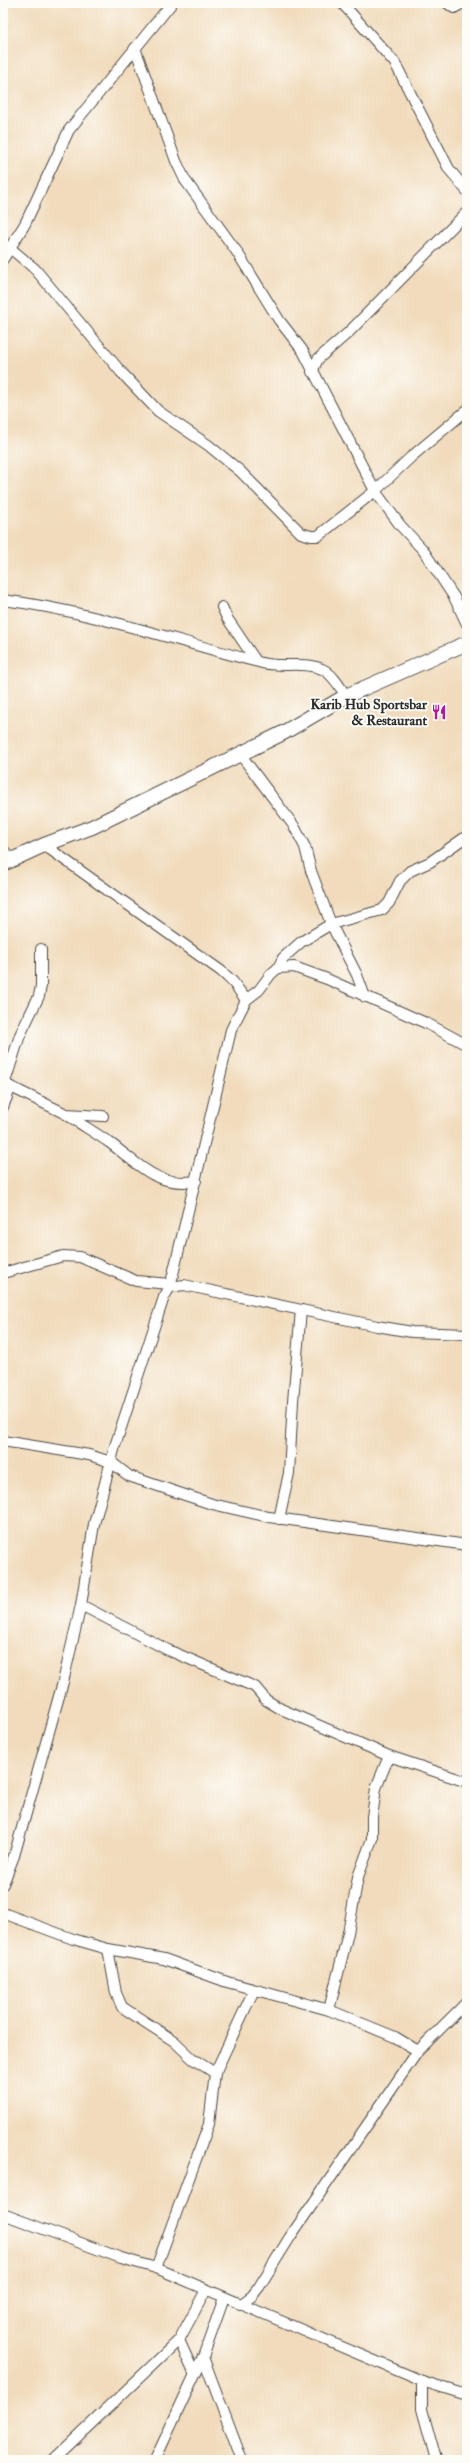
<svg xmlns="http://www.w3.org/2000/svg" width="470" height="2463" font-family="'IM FELL Double Pica',serif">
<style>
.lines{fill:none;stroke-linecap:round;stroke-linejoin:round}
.minor-casing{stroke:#494541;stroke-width:12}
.secondary-casing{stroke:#494541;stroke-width:16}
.minor{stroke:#fff;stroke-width:10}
.secondary{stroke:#fff;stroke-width:14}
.labels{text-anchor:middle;stroke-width:4;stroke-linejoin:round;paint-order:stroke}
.poi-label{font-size:14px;font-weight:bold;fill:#2b2b2b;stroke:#fdfcf7;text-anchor:end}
</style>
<rect width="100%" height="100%" fill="#fdfcf7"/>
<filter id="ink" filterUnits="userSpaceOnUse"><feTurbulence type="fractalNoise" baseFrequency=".025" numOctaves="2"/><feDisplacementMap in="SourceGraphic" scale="8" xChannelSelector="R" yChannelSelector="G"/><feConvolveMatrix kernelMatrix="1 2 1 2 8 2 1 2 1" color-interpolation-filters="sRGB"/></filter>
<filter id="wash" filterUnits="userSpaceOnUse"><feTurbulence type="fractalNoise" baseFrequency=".012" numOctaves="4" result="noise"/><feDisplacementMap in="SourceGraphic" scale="16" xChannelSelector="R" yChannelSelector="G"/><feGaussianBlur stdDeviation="0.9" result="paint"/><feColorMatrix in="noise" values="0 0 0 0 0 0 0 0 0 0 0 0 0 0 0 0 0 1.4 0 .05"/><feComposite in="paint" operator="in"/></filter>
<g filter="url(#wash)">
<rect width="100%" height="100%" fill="#f1dbbc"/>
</g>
<g filter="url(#ink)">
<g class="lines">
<g class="minor-casing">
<g id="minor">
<path d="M342,3l53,60 54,106 18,22"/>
<path d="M447,3l7,5 9,-5"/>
<path d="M135,48l41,113 9,19 52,72 42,68 24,31 72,140 25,34 23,25 31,47 13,27"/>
<path d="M10,248l25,21 86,103 37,39 50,34 32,26 61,62 10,3h7l57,-45 36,-34 56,-47"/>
<path d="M3,259l22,-35 44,-94 103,-127"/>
<path d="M312,372l6,-13 31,-27 118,-120"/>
<path d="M3,600c88,11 173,41 259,63 19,5 42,-2 60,6 10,4 18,18 24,27"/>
<path d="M222,607l5,11 29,43"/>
<path d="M240,754l54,72 11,21 6,24 20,53 26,51 8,22"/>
<path d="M44,845l177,126 12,11 13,18"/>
<path d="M3,849l8,11"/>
<path d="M278,968l5,-10 18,-16 30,-18 51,-14 7,-7 11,-22 10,-10 20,-9 37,-26"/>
<path d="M5,1082l15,-47 19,-39 2,-10v-37"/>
<path d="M7,1085l59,29 37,2"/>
<path d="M3,1107l7,-18 -5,-7"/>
<path d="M66,1114c14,10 30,19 44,29 30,22 46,44 86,38"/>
<path d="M3,1273l60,-17 17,1 56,24 34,3"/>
<path d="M170,1287l61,-257 15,-30 13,-10 12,-16 7,-6 16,-1 33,12 101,45 39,21"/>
<path d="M3,1441l86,14 22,7 18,14 41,14 42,14 57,13 198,28"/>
<path d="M279,1519l10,-46 4,-72 8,-91"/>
<path d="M81,1605l87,45 87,37 11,13 15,9 108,47 78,26"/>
<path d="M3,1884l11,-28 49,-174 18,-77 13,-81 21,-78 49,-149 6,-10 14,-2 193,41 35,6 55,2"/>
<path d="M3,1913l70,26 35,10 56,10 63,23 102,28 66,27 23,14"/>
<path d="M108,1949l8,44 6,14 52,34 19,18 22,14"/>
<path d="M329,2010l19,-77 10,-56 14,-38v-22l4,-29 13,-32"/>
<path d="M3,2214l118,44 35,10 266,113 45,14"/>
<path d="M156,2268l53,-144 6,-51 39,-83"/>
<path d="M240,2305l12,-9 7,-9 31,-50 128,-186 49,-49"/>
<path d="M179,2340l15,33"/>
<path d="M203,2357l39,103"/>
<path d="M422,2381v28l14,51"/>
<path d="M53,2460l126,-120 27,-50"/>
<path d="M155,2460l48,-103 21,-59"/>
</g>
</g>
<g class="secondary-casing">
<path id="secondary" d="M3,864l41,-19 48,-18 191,-94 63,-37 121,-53"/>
</g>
<use href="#minor" class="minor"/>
<use href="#secondary" class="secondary"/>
</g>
</g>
<defs>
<g id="restaurant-bare" transform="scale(1.2)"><path d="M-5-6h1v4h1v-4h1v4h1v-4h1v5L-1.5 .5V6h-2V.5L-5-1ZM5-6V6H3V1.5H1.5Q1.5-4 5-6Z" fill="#b5179e" stroke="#fdfcf7" stroke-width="2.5" paint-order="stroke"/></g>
</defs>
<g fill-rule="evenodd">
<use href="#restaurant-bare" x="439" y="712"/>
</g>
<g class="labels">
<g class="poi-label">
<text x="427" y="709">Karib Hub Sportsbar<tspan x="427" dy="16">&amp; Restaurant</tspan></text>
</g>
</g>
<rect width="470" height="2463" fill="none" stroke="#fdfcf7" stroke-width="16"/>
</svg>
